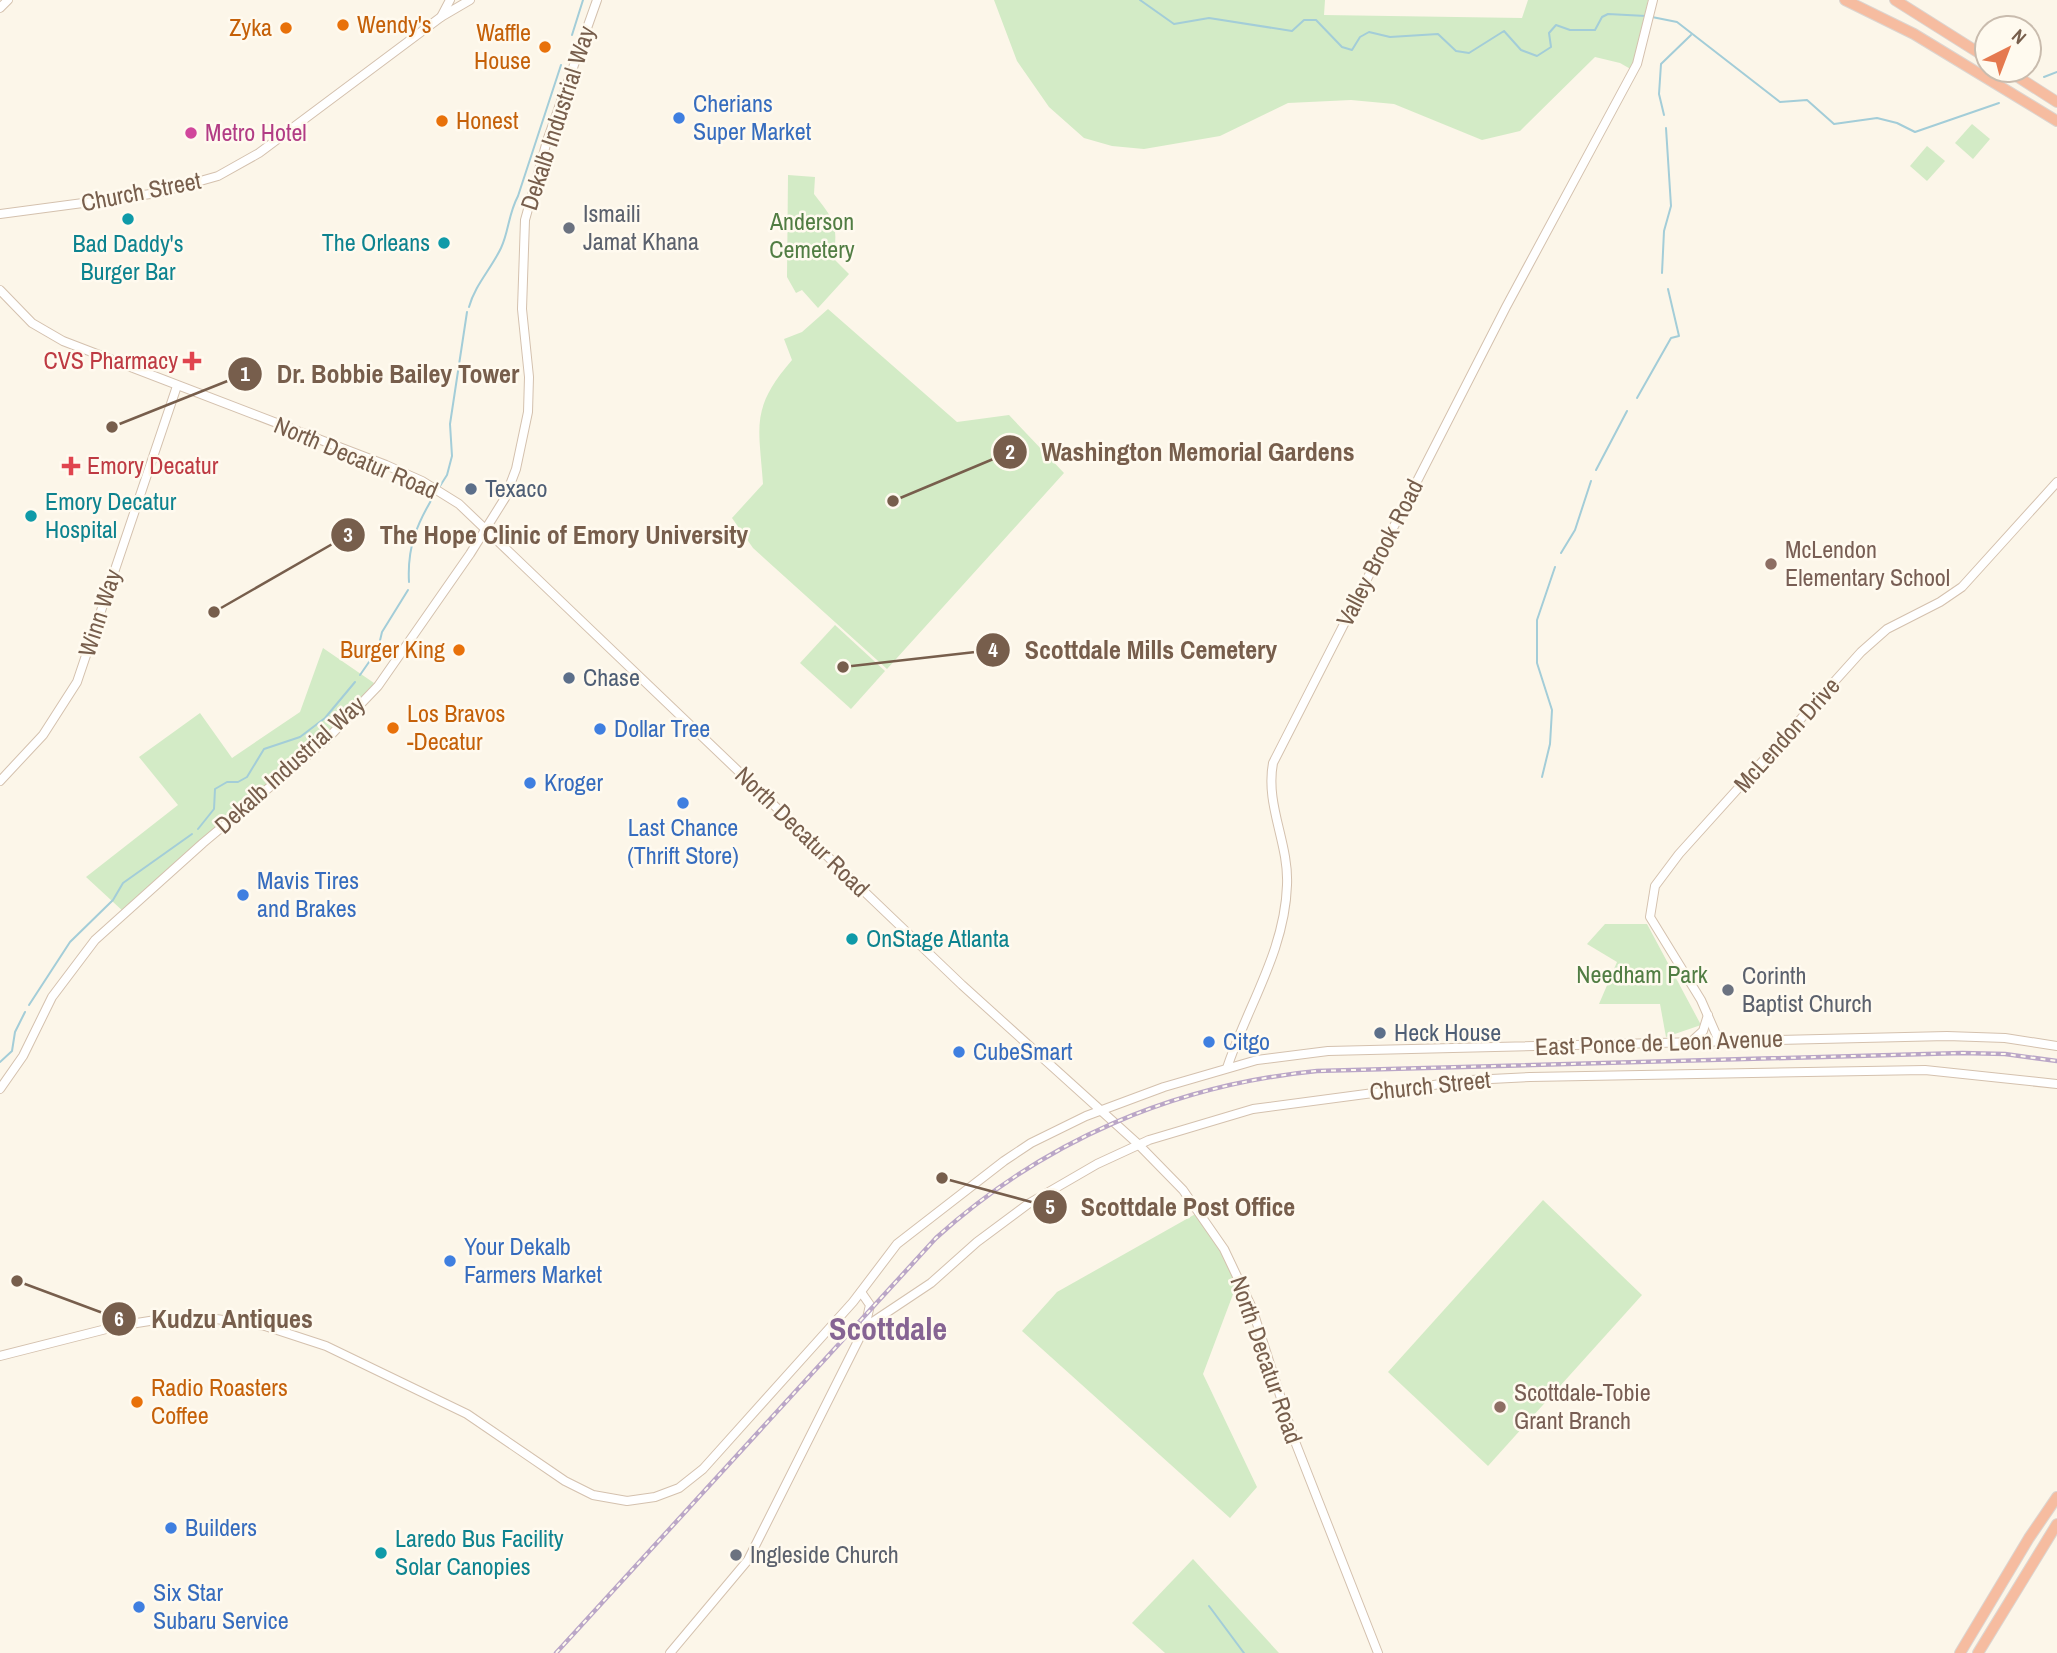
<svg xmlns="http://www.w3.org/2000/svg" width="2057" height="1653" font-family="'Archivo Narrow',sans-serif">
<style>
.green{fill:#d3ebc6}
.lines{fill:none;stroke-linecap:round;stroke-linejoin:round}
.stream{stroke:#a3cdd8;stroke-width:2}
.secondary-casing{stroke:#d4c1ae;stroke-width:10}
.highway-casing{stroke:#dcd5d0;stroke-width:12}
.secondary{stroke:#fff;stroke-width:8}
.highway{stroke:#f6bca0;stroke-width:10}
.rail-casing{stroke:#baa6c7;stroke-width:4.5}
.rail{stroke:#fffaef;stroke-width:2;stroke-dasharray:5;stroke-linecap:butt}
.food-dot{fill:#e8710a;stroke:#fffaef;stroke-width:2.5}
.shop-dot{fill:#3f7fe0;stroke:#fffaef;stroke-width:2.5}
.hotel-dot{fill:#d1479c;stroke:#fffaef;stroke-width:2.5}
.culture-dot{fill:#0f9aa8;stroke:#fffaef;stroke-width:2.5}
.worship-dot{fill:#6b7280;stroke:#fffaef;stroke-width:2.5}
.health-dot{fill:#e0444e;stroke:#fffaef;stroke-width:2.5}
.service-dot{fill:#5c6f8a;stroke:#fffaef;stroke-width:2.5}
.education-dot{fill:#8d6e63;stroke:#fffaef;stroke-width:2.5}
.labels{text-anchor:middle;stroke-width:5;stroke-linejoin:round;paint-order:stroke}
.food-label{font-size:24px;fill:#c56008;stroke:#fffaef;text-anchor:start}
.shop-label{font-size:24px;fill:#366cbe;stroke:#fffaef;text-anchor:start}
.street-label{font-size:24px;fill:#775e4c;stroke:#fffaef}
.hotel-label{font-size:24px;fill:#b23c85;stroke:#fffaef;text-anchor:start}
.worship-label{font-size:24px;fill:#5b616d;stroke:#fffaef;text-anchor:start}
.park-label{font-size:24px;fill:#517d43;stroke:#fffaef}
.culture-label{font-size:24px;fill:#0d838f;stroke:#fffaef;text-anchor:start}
.health-label{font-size:24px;fill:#be3a42;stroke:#fffaef;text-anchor:end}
.service-label{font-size:24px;fill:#4e5e75;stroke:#fffaef;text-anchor:start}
.education-label{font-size:24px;fill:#785e54;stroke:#fffaef;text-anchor:start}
.district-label{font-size:32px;font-weight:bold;fill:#866493;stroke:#fffaef}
.leader{fill:none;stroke:#775e4c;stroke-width:2.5}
.callout-dot{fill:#775e4c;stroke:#fffaef;stroke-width:2.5}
.mark-label{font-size:21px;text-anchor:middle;font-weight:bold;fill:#fff}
.callout-label{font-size:26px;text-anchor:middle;font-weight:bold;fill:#775e4c;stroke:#fffaef;stroke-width:5;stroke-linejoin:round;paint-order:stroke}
</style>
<rect width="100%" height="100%" fill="#fcf6e9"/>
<g class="green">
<path d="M994,0h331l-1,15 198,3 6,-18h120l-14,71 -14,-8 -25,-6 -75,74 -38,9 -88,-36 -43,-4 -63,3 -68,33 -76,13 -32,-3 -28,-8 -35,-31 -32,-46z"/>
<path d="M1972,124l18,15 -17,20 -18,-16z"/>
<path d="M1927,146l18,15 -18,20 -17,-15z"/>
<path d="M788,175l27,2 -1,17c20,26 25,31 19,64l16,16 -31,34 -16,-18 -6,3 -9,-16z"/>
<path d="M828,309l129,113 52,-7 55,58 -177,196 -134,-121 -21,-30 31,-34c-4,-59 -13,-75 29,-124l-8,-21 18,-7z"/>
<path d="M835,625l50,46 -34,38 -51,-46z"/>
<path d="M323,648l51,35 -28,43 -122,99 -99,88 -39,-36 92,-72 -39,-48 61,-44 32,45 68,-46z"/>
<path d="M1605,924h42l54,101 -35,12 -6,-33h-61l18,-42 -30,-18z"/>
<path d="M1543,1200l99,95 -154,171 -100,-94z"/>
<path d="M1199,1212l39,69 -35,93 54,113 -27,31 -208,-187 35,-39z"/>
<path d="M1193,1559l86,94h-114l-33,-30z"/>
</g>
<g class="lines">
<g class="stream">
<path d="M1140,0l34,24 35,-6 83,13 12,-11h12l26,27 10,3 8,-13 9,-5 21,5 48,-3 18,17 13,2 35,-22 17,19 16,6 14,-9 -2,-14 7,-8 14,5h25l7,-13 6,-3 38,2"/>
<path d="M1652,17l25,5 103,80 27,-2 27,24 43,-6 20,5 18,9 84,-29"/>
<path d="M572,35l11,-35"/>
<path d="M2044,77l13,-5"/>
<path d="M1664,115l-5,-21 2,-30 30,-29"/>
<path d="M1662,273l2,-42 7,-25 -5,-78"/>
<path d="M469,307c6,-22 22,-38 32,-59 8,-17 7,-33 17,-52l43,-131"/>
<path d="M1637,398l34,-60 8,-2 -11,-47"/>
<path d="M1596,470l31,-59"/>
<path d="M440,486l7,-11 5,-19 -2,-32 17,-112"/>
<path d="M1561,553l14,-23 16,-49"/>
<path d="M409,582c-2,-35 8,-59 26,-88"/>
<path d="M360,675l18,-26 4,-17 26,-42"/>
<path d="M1542,777l8,-33 2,-34 -15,-47v-43l18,-53"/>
<path d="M198,829l16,-20 1,-20 12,-7h11l9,-5 17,-28 36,-12 25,-19 30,-36"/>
<path d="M29,1005l41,-63 43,-42 10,-17 69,-49"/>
<path d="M0,1062l12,-11 3,-19 10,-20"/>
<path d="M1209,1606l35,47"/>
</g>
<g class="secondary-casing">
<g id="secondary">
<path d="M0,8l8,-8"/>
<path d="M441,17l9,-17"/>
<path d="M0,214l158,-21 60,-17 41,-23 182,-136 29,-17"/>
<path d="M0,290l32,33 31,18 323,124 36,16 37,23 503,481 176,159 45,46 41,59 28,59 42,131 84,214"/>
<path d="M0,781l43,-46 34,-53 100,-296"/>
<path d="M1692,1041l11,-10 5,-16"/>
<path d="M1719,1041l-18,-41 -51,-83 5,-31 24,-32 182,-202 26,-23 53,-27 22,-15 95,-105"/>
<path d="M1227,1068c20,-61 58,-117 60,-183 2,-42 -22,-80 -14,-122l233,-456 131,-243 16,-64"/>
<path d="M0,1089l23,-33 29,-59 43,-57 108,-97 124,-104 51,-53 92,-132 35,-56 11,-29 12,-57 1,-35 -7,-68 3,-89 22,-79 50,-141"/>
<path d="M865,1327l66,-44 46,-41 51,-38 69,-40 52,-24 104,-31 218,-29 59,-3 395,-7 132,14"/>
<path d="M0,1356l118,-30 44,-7h54l49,7 61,20 141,68 98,67 28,14 34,6 28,-4 24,-9 24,-19 150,-167 44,-58 107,-83 27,-18 55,-27 78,-29 93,-27 71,-9 619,-15 58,2 52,8"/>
<path d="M670,1653l78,-93 117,-233 5,-22 -9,-13"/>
</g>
</g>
<g class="highway-casing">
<g id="highway">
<path d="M1845,0l69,34 143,87"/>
<path d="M1895,0l92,58"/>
<path d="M2007,70l50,32"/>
<path d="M1960,1653l69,-115 28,-41"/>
<path d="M1978,1653l79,-129"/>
</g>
</g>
<use href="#secondary" class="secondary"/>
<use href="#highway" class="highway"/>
<g class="rail-casing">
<path id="rail" d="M556,1653l380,-415c107,-97 238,-153 381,-167l645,-18 43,1 52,7"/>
</g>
<use href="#rail" class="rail"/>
</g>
<g class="food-dot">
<circle cx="343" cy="25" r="7"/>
<circle cx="286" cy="28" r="7"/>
<circle cx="545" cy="47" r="7"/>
<circle cx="442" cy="121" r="7"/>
<circle cx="459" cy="650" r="7"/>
<circle cx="393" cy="728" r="7"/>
<circle cx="137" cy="1402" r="7"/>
</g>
<g class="shop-dot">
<circle cx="679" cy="118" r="7"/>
<circle cx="600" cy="729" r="7"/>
<circle cx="530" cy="783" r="7"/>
<circle cx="683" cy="803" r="7"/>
<circle cx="243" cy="895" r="7"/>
<circle cx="1209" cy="1042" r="7"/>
<circle cx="959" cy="1052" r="7"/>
<circle cx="450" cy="1261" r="7"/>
<circle cx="171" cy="1528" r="7"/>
<circle cx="139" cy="1607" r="7"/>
</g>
<circle class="hotel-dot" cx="191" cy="133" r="7"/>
<g class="culture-dot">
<circle cx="128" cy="219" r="7"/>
<circle cx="444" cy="243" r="7"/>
<circle cx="31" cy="516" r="7"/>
<circle cx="852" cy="939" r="7"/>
<circle cx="381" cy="1553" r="7"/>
</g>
<g class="worship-dot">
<circle cx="569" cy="228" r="7"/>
<circle cx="1728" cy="990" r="7"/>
<circle cx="736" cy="1555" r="7"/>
</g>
<g class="health-dot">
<path d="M188.5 350.5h7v7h7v7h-7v7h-7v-7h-7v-7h7z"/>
<path d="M67.5 455.5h7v7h7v7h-7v7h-7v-7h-7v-7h7z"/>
</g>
<g class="service-dot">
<circle cx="471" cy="489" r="7"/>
<circle cx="569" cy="678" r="7"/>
<circle cx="1380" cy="1033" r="7"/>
</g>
<g class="education-dot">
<circle cx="1771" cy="564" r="7"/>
<circle cx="1500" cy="1407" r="7"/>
</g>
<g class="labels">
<g class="food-label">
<text x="357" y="33">Wendy's</text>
<text x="272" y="36" text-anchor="end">Zyka</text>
<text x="531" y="41" text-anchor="end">Waffle<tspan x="531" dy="28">House</tspan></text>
<text x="456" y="129">Honest</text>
<text x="445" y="658" text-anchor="end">Burger King</text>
<text x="407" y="722">Los Bravos<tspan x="407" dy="28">-Decatur</tspan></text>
<text x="151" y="1396">Radio Roasters<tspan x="151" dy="28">Coffee</tspan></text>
</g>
<g class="shop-label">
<text x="693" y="112">Cherians<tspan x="693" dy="28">Super Market</tspan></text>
<text x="614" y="737">Dollar Tree</text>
<text x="544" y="791">Kroger</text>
<text x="683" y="836" text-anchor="middle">Last Chance<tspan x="683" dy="28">(Thrift Store)</tspan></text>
<text x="257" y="889">Mavis Tires<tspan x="257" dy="28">and Brakes</tspan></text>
<text x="1223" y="1050">Citgo</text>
<text x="973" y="1060">CubeSmart</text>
<text x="464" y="1255">Your Dekalb<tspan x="464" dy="28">Farmers Market</tspan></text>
<text x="185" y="1536">Builders</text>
<text x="153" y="1601">Six Star<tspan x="153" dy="28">Subaru Service</tspan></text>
</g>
<g class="street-label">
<text transform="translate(558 118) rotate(-72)" y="8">Dekalb Industrial Way</text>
<text transform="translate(141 192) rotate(-11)" y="8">Church Street</text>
<text transform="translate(356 458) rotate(23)" y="8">North Decatur Road</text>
<text transform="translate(1380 553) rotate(-63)" y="8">Valley Brook Road</text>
<text transform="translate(100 613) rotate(-72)" y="8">Winn Way</text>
<text transform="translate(1787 735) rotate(-48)" y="8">McLendon Drive</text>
<text transform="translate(290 765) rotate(-42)" y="8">Dekalb Industrial Way</text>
<text transform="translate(802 832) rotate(44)" y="8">North Decatur Road</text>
<text transform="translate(1659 1043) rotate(-2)" y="8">East Ponce de Leon Avenue</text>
<text transform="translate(1430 1086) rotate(-6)" y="8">Church Street</text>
<text transform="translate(1266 1360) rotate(71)" y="8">North Decatur Road</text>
</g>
<g class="hotel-label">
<text x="205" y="141">Metro Hotel</text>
</g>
<g class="worship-label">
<text x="583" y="222">Ismaili<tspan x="583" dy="28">Jamat Khana</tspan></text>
<text x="1742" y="984">Corinth<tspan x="1742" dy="28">Baptist Church</tspan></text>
<text x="750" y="1563">Ingleside Church</text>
</g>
<g class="park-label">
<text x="812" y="230">Anderson<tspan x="812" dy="28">Cemetery</tspan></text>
<text x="1642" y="983">Needham Park</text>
</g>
<g class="culture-label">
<text x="430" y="251" text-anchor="end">The Orleans</text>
<text x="128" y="252" text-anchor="middle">Bad Daddy's<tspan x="128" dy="28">Burger Bar</tspan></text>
<text x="45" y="510">Emory Decatur<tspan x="45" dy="28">Hospital</tspan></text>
<text x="866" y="947">OnStage Atlanta</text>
<text x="395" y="1547">Laredo Bus Facility<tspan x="395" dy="28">Solar Canopies</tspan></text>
</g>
<g class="health-label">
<text x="178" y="369">CVS Pharmacy</text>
<text x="87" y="474" text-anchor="start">Emory Decatur</text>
</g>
<g class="service-label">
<text x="485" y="497">Texaco</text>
<text x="583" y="686">Chase</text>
<text x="1394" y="1041">Heck House</text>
</g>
<g class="education-label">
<text x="1785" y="558">McLendon<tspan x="1785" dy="28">Elementary School</tspan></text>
<text x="1514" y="1401">Scottdale-Tobie<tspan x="1514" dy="28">Grant Branch</tspan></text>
</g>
<g class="district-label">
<text x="888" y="1340">Scottdale</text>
</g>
</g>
<path class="leader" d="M112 427L245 374M893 501L1010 452M214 612L348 535M843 667L993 650M942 1178L1050 1207M17 1281L119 1319"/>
<g class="callout-dot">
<circle cx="112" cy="427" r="7"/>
<circle cx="893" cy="501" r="7"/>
<circle cx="214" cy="612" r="7"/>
<circle cx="843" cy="667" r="7"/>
<circle cx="942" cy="1178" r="7"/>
<circle cx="17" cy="1281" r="7"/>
<circle cx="245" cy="374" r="18"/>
<circle cx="1010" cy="452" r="18"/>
<circle cx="348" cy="535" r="18"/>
<circle cx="993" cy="650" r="18"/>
<circle cx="1050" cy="1207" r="18"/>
<circle cx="119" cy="1319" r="18"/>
</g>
<g class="mark-label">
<text x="245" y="381">1</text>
<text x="1010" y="459">2</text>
<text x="348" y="542">3</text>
<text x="993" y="657">4</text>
<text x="1050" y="1214">5</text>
<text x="119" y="1326">6</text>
</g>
<g class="callout-label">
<text x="398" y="383">Dr. Bobbie Bailey Tower</text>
<text x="1198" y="461">Washington Memorial Gardens</text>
<text x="564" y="544">The Hope Clinic of Emory University</text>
<text x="1151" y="659">Scottdale Mills Cemetery</text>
<text x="1188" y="1216">Scottdale Post Office</text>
<text x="232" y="1328">Kudzu Antiques</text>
</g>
<g transform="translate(2008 49) rotate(42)"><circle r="33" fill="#fffaef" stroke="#c9bcae" stroke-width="2"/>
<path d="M0-5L12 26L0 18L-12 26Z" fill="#e5794f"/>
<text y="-10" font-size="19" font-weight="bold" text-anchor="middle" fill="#775e4c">N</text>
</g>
</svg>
